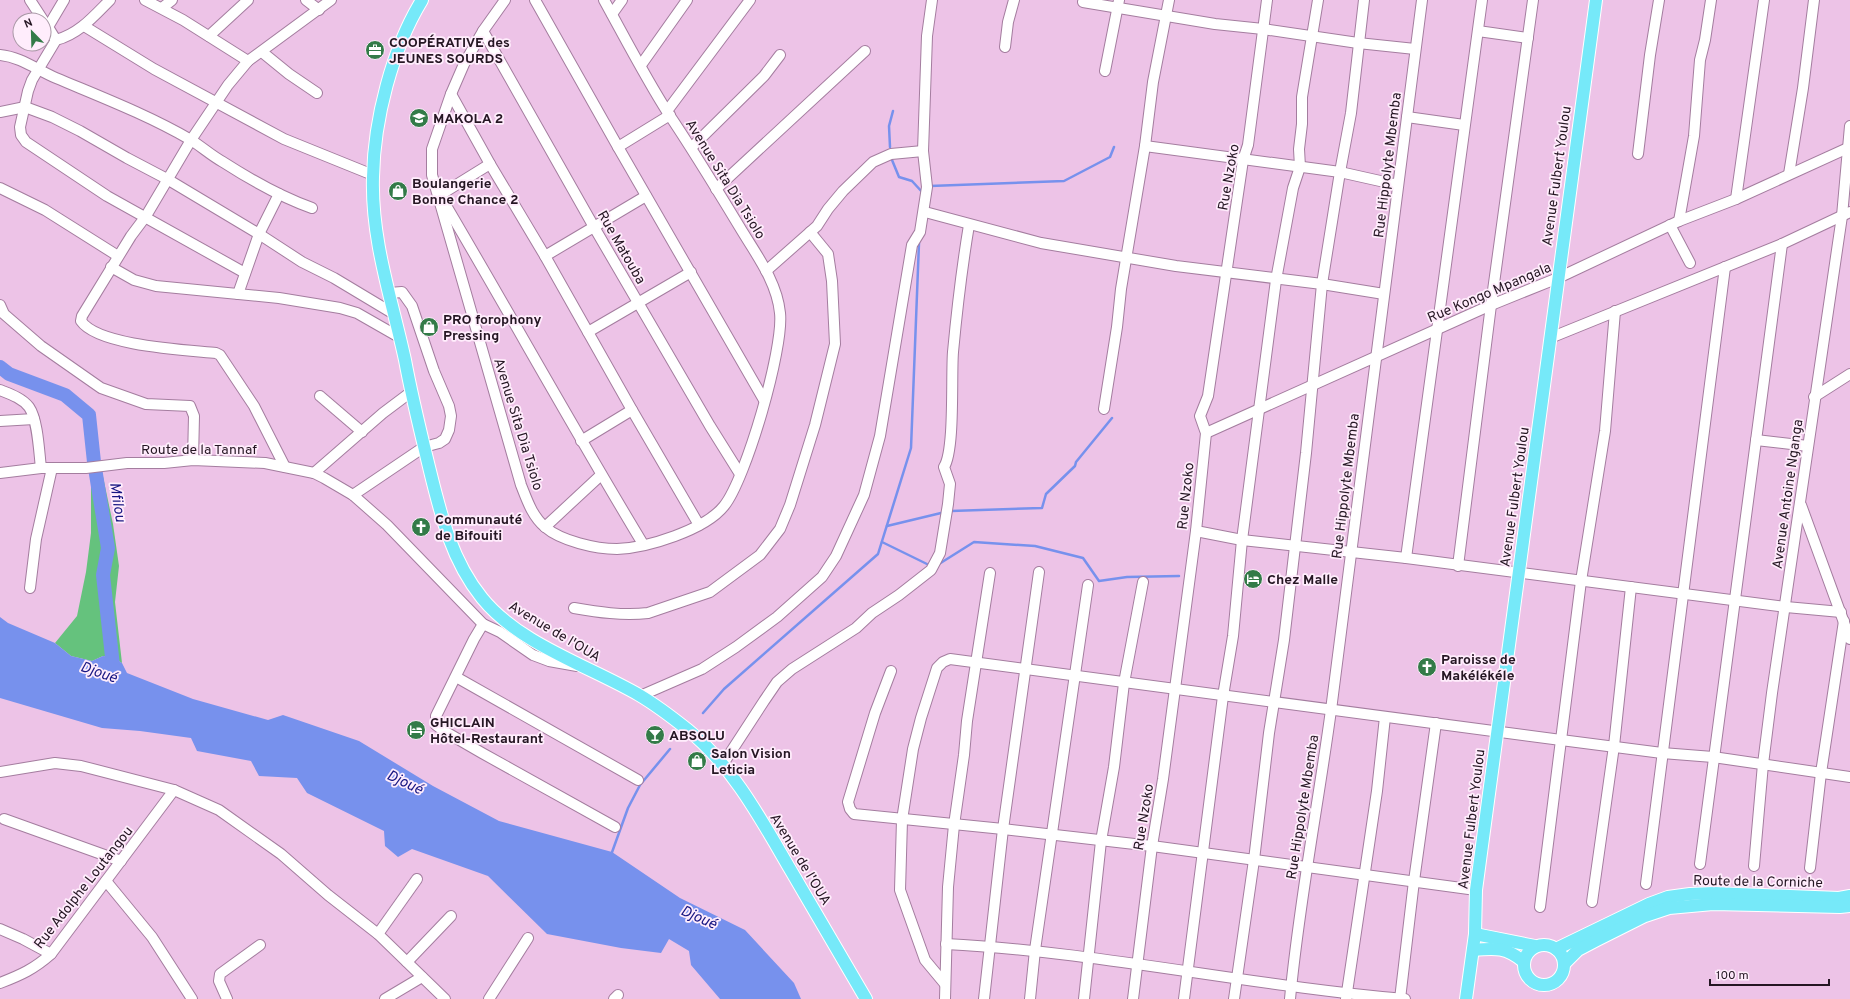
<svg xmlns="http://www.w3.org/2000/svg" width="1850" height="999" font-family="Overpass,sans-serif">
<style>
.green{fill:#65c27d}
.water{fill:#7791ed}
.lines{fill:none;stroke-linecap:round;stroke-linejoin:round}
.stream{stroke:#7791ed;stroke-width:2.5}
.river{stroke:#7791ed;stroke-width:14}
.minor-casing{stroke:#a47d9f;stroke-width:12}
.major-casing{stroke:#fff;stroke-width:14}
.minor{stroke:#fff;stroke-width:10}
.major{stroke:#76e9f9;stroke-width:12}
.labels{text-anchor:middle;stroke-width:3.5;stroke-linejoin:round;paint-order:stroke}
.poi-label{font-size:14px;font-weight:bold;fill:#251623;stroke:#ffedfc;text-anchor:start}
.street-label{font-size:14px;fill:#251623;stroke:#ffedfc}
.water-label{font-size:15px;font-style:italic;fill:#171682;stroke:#ffedfc}
</style>
<rect width="100%" height="100%" fill="#edc3e7"/>
<path class="green" d="M102,472l11,52 6,42 -4,36 7,61 -10,-6 -9,-1 -11,5 -21,-5 -16,-13 22,-27 9,-44 5,-39v-60z"/>
<path class="water" d="M0,617l8,6 47,20 16,13 21,5 11,-5 9,1 10,6 5,10 66,26 75,21 15,-5 76,26 74,45 66,35 113,31 68,46 65,32 49,53 7,16h-81l-29,-34 -2,-14 -20,-12 -8,14 -40,-5 -74,-14 -59,-58 -76,-27 -14,8 -13,-11 -1,-15 -77,-38 -10,-15 -38,-2 -8,-15 -54,-10 -6,-13 -51,-7 -38,-3 -102,-30z"/>
<g class="lines">
<g class="stream">
<path d="M890,147l-1,-21 4,-15"/>
<path d="M892,160l7,17 13,4 11,12"/>
<path d="M930,186l134,-5 46,-24 4,-10 -2,5"/>
<path d="M951,511l91,-3 4,-14 29,-28 1,-4 36,-44"/>
<path d="M887,526l54,-13"/>
<path d="M882,542l47,23"/>
<path d="M939,564l35,-22 61,4 48,12 16,23 28,-4 52,-1"/>
<path d="M703,713l21,-24 154,-135 33,-106 8,-205"/>
<path d="M611,855l17,-47 12,-23 30,-36"/>
</g>
<path class="river" d="M0,367l9,7 56,21 24,20 5,47 14,86 -5,27 11,100"/>
<g class="minor-casing">
<g id="minor">
<path d="M30,0l13,20"/>
<path d="M110,0c-16,16 -31,34 -54,40l-24,40 -4,11 -8,36 1,8 5,7 81,54 138,77"/>
<path d="M145,0l38,20 65,41"/>
<path d="M306,0l13,10"/>
<path d="M505,0l-22,31 -19,33 -13,30 -19,55v26l89,310c6,15 11,31 24,42 16,14 51,22 72,22 30,-1 88,-19 107,-43 22,-27 60,-158 56,-193 -3,-32 -25,-60 -41,-87 -23,-38 -46,-76 -71,-113 -23,-36 -43,-75 -64,-113"/>
<path d="M535,0l83,147 146,253"/>
<path d="M1083,2l132,22 48,5 95,14 57,6"/>
<path d="M162,8l10,-8"/>
<path d="M612,14l10,-14"/>
<path d="M84,26l70,43 130,70 89,36"/>
<path d="M483,31l111,196 116,199 30,48"/>
<path d="M1478,31l50,7"/>
<path d="M209,36l39,-36"/>
<path d="M56,40l-8,-13 16,-27"/>
<path d="M1005,47l3,-25 6,-22"/>
<path d="M262,52l27,22 28,19"/>
<path d="M0,55c21,2 37,15 56,23 45,19 92,37 135,62 11,7 21,16 32,22 28,18 58,35 89,46"/>
<path d="M641,65l46,-65"/>
<path d="M1105,71l14,-71"/>
<path d="M451,94l39,70 55,92 87,154 67,115"/>
<path d="M667,111l83,-111"/>
<path d="M0,112l25,-5 27,10 28,14 47,27 40,21 92,55 43,28 32,16 60,36"/>
<path d="M1407,117l57,8"/>
<path d="M1145,146l195,26 58,13"/>
<path d="M618,147l52,-32"/>
<path d="M692,147l72,-71 16,-21"/>
<path d="M1638,154l12,-99 9,-55"/>
<path d="M1789,174l14,-86 11,-88"/>
<path d="M0,188l45,22 73,46"/>
<path d="M716,189l149,-138"/>
<path d="M440,195l50,-31"/>
<path d="M441,197c68,115 133,233 202,347"/>
<path d="M1736,199l28,-199"/>
<path d="M925,212l116,31 135,23 146,18 62,10"/>
<path d="M1679,221l15,-85 6,-76 5,-20 6,-40"/>
<path d="M1670,225l20,38"/>
<path d="M545,256l101,-60"/>
<path d="M111,267l23,13 22,6 123,12 61,10 17,5 42,24"/>
<path d="M766,271l51,-45 11,-17 15,-18 30,-29 18,-8 32,-3"/>
<path d="M238,294l21,-60 20,-40"/>
<path d="M0,305l4,9 37,32 60,42 45,16 44,2 4,10 -1,44"/>
<path d="M588,332l103,-60"/>
<path d="M1550,338l232,-94 68,-32"/>
<path d="M0,390c10,4 22,8 29,17 9,13 10,45 12,61"/>
<path d="M320,396l42,36"/>
<path d="M1814,397l36,-23"/>
<path d="M1104,409l13,-82 4,-38 24,-143 8,-64 16,-82"/>
<path d="M0,421l34,-2"/>
<path d="M1206,433l285,-128 67,-27 121,-57 57,-22 114,-52"/>
<path d="M1756,440l52,6"/>
<path d="M581,441l51,-31"/>
<path d="M285,467l-31,-61 -34,-51 -4,-2c-29,-3 -118,-7 -135,-32l1,-5 49,-80 15,-20 45,-76 37,-55 20,-24 83,-61"/>
<path d="M0,473l41,-5h45l41,-5h37l29,-3 72,3 49,10 10,5 29,17 34,30 96,99 17,8 33,23 16,6 28,5"/>
<path d="M314,473l69,-60 28,-21"/>
<path d="M353,495l71,-48 15,-4 6,-4 4,-9 2,-14 -2,-10 -15,-35 -22,-65 -10,-14 -13,1"/>
<path d="M1801,505l49,134"/>
<path d="M545,527l56,-52"/>
<path d="M1196,531l46,9 164,18 380,49 55,5"/>
<path d="M1406,558l76,-558"/>
<path d="M1458,566l33,-261 42,-305"/>
<path d="M30,588l6,-49 16,-71"/>
<path d="M574,608c23,4 49,8 74,5l62,-21 50,-37 20,-26 10,-24 25,-80 20,-81 -3,-63 -4,-27 -18,-22"/>
<path d="M483,624l-9,15 -38,77v9l8,6 38,22 133,74"/>
<path d="M891,671l-16,42 -27,89 2,7 4,5 149,15 149,17 324,44"/>
<path d="M456,677l182,103"/>
<path d="M640,696l62,-27 34,-22 41,-30 45,-40 14,-21 28,-61 16,-59 32,-191 8,-13 7,-45 -4,-36 4,-115 5,-36"/>
<path d="M723,764l41,-63 13,-19 15,-13 64,-41 16,-15 27,-18 32,-25 9,-17 8,-49 2,-20 -6,-17c11,-17 7,-91 9,-115 4,-43 9,-85 16,-127"/>
<path d="M0,772l55,-9 26,3 93,24 45,20 62,44 47,41 50,39 67,65"/>
<path d="M4,819l117,42"/>
<path d="M1700,864l82,-620"/>
<path d="M1754,866l9,-102 9,-71 70,-477 8,-90"/>
<path d="M1810,868l11,-95 23,-152"/>
<path d="M106,881l46,56 40,62"/>
<path d="M1646,884l79,-617"/>
<path d="M1592,902l22,-156 17,-159"/>
<path d="M1540,907l41,-326 24,-150 10,-120"/>
<path d="M0,929l23,10 28,15"/>
<path d="M378,934l39,-55"/>
<path d="M946,944c154,8 305,42 459,55"/>
<path d="M407,962l44,-46"/>
<path d="M0,983c21,-8 34,-14 51,-29l123,-164"/>
<path d="M945,984l-20,-24 -25,-70 2,-70 11,-71 8,-31 16,-50 6,-6 7,-3 611,81 101,13 51,4 137,20"/>
<path d="M227,999l-8,-18 1,-7 40,-29"/>
<path d="M385,999l37,-22"/>
<path d="M489,999l39,-61"/>
<path d="M614,999l4,-4"/>
<path d="M945,999l3,-112 6,-62 10,-70 3,-34 23,-148"/>
<path d="M984,999l19,-170 36,-257"/>
<path d="M1030,999l5,-49 53,-365"/>
<path d="M1084,999l17,-158 13,-74 10,-84 19,-101"/>
<path d="M1133,999l19,-153 11,-67 33,-248 10,-98 -6,-17 8,-20 35,-236 5,-15 19,-145"/>
<path d="M1184,999l39,-303 10,-60 9,-96 34,-260 17,-92 7,-21 -1,-18 3,-25v-27l16,-97"/>
<path d="M1234,999l20,-139 15,-127 15,-93 22,-187 16,-169 18,-112 11,-59 13,-113"/>
<path d="M1290,999c9,-97 28,-193 41,-289l91,-710"/>
<path d="M1346,999l31,-208 8,-74"/>
<path d="M1400,999l14,-118 22,-158"/>
</g>
</g>
<g class="major-casing">
<g id="major">
<path d="M422,0c-30,49 -48,120 -49,177 -2,63 19,123 32,183 7,38 16,74 25,111 11,45 22,90 52,127 37,46 107,68 157,97 17,10 34,23 49,35 44,35 74,91 102,139 26,44 51,87 76,130"/>
<path d="M1475,934l60,12"/>
<circle cx="1544" cy="965" r="20"/>
<path d="M1556,949l93,-45 19,-7 22,-3 24,-1 125,5 11,-2"/>
<path d="M1473,950c23,-2 33,-3 51,12"/>
<path d="M1564,964l14,-14 19,-10 48,-24 24,-8 44,-4 127,3 10,-1"/>
<path d="M1466,999l9,-65 1,-44 120,-890"/>
</g>
</g>
<use href="#minor" class="minor"/>
<use href="#major" class="major"/>
</g>
<defs>
<g id="office-disc" transform="scale(1)"><circle r="9.5" fill="#337b48" stroke="#ffedfc"/><path d="M-6-3h4V-5.5h4V-3h4V5H-6ZM-1-4.5V-3h2v-1.5ZM-6 0V1H6V0Z" fill="#fff"/></g>
<g id="school-disc" transform="scale(1)"><circle r="9.5" fill="#337b48" stroke="#ffedfc"/><path d="M0-5L7-2L0 1L-7-2ZM-4 1L0 2.5L4 1V4Q0 6-4 4Z" fill="#fff"/></g>
<g id="shop-disc" transform="scale(1)"><circle r="9.5" fill="#337b48" stroke="#ffedfc"/><path d="M-5-2.5h2.3a2.7 3.5 0 0 1 5.4 0H5L5.5 6h-11ZM-1.5-2.5h3a1.5 2.3 0 0 0-3 0Z" fill="#fff"/></g>
<g id="church-disc" transform="scale(1)"><circle r="9.5" fill="#337b48" stroke="#ffedfc"/><path d="M-1.2-6h2.4v3.5h3.3v2.4h-3.3V6h-2.4V-.1h-3.3v-2.4h3.3Z" fill="#fff"/></g>
<g id="hotel-disc" transform="scale(1)"><circle r="9.5" fill="#337b48" stroke="#ffedfc"/><path d="M-6-4.5h1.5V1H6V5H4.5V3h-9V5H-6ZM-4 0a1.8 1.8 0 1 1 3.6 0ZM.5 0V-2.5h3Q6-2.5 6 0Z" fill="#fff"/></g>
<g id="bar-disc" transform="scale(1)"><circle r="9.5" fill="#337b48" stroke="#ffedfc"/><path d="M-6-5H6L.8 .8V4.5H3.5V6h-7V4.5H-.8V.8Z" fill="#fff"/></g>
</defs>
<g fill-rule="evenodd">
<use href="#office-disc" x="375" y="50"/>
<use href="#school-disc" x="419" y="118"/>
<use href="#shop-disc" x="398" y="191"/>
<use href="#shop-disc" x="429" y="327"/>
<use href="#church-disc" x="421" y="527"/>
<use href="#hotel-disc" x="1253" y="579"/>
<use href="#church-disc" x="1427" y="667"/>
<use href="#hotel-disc" x="416" y="730"/>
<use href="#bar-disc" x="655" y="735"/>
<use href="#shop-disc" x="697" y="761"/>
</g>
<g class="labels">
<g class="poi-label">
<text x="389" y="47">COOPÉRATIVE des<tspan x="389" dy="16">JEUNES SOURDS</tspan></text>
<text x="433" y="123">MAKOLA 2</text>
<text x="412" y="188">Boulangerie<tspan x="412" dy="16">Bonne Chance 2</tspan></text>
<text x="443" y="324">PRO forophony<tspan x="443" dy="16">Pressing</tspan></text>
<text x="435" y="524">Communauté<tspan x="435" dy="16">de Bifouiti</tspan></text>
<text x="1267" y="584">Chez Malle</text>
<text x="1441" y="664">Paroisse de<tspan x="1441" dy="16">Makélékéle</tspan></text>
<text x="430" y="727">GHICLAIN<tspan x="430" dy="16">Hôtel-Restaurant</tspan></text>
<text x="669" y="740">ABSOLU</text>
<text x="711" y="758">Salon Vision<tspan x="711" dy="16">Leticia</tspan></text>
</g>
<g class="street-label">
<text transform="translate(1387 165) rotate(-83)" y="5">Rue Hippolyte Mbemba</text>
<text transform="translate(1556 176) rotate(-82)" y="5">Avenue Fulbert Youlou</text>
<text transform="translate(1228 177) rotate(-80)" y="5">Rue Nzoko</text>
<text transform="translate(726 179) rotate(58)" y="5">Avenue Sita Dia Tsiolo</text>
<text transform="translate(622 247) rotate(60)" y="5">Rue Matouba</text>
<text transform="translate(1489 292) rotate(-23)" y="5">Rue Kongo Mpangala</text>
<text transform="translate(519 424) rotate(73)" y="5">Avenue Sita Dia Tsiolo</text>
<text x="199" y="454">Route de la Tannaf</text>
<text transform="translate(1345 486) rotate(-83)" y="5">Rue Hippolyte Mbemba</text>
<text transform="translate(1787 494) rotate(-82)" y="5">Avenue Antoine Nganga</text>
<text transform="translate(1185 496) rotate(-84)" y="5">Rue Nzoko</text>
<text transform="translate(1514 497) rotate(-82)" y="5">Avenue Fulbert Youlou</text>
<text transform="translate(555 631) rotate(31)" y="5">Avenue de l'OUA</text>
<text transform="translate(1302 807) rotate(-81)" y="5">Rue Hippolyte Mbemba</text>
<text transform="translate(1143 817) rotate(-81)" y="5">Rue Nzoko</text>
<text transform="translate(1471 819) rotate(-83)" y="5">Avenue Fulbert Youlou</text>
<text transform="translate(801 859) rotate(59)" y="5">Avenue de l'OUA</text>
<text transform="translate(1758 881) rotate(1)" y="5">Route de la Corniche</text>
<text transform="translate(83 887) rotate(-52)" y="5">Rue Adolphe Loutangou</text>
</g>
<g class="water-label">
<text transform="translate(118 502) rotate(81)" y="5">Mfilou</text>
<text transform="translate(99 672) rotate(19)" y="5">Djoué</text>
<text transform="translate(405 782) rotate(25)" y="5">Djoué</text>
<text transform="translate(699 917) rotate(24)" y="5">Djoué</text>
</g>
</g>
<g transform="translate(32 32) rotate(337)"><circle r="19" fill="#ffedfc" stroke="#a897a5"/>
<path d="M0-3L7 15L0 10L-7 15Z" fill="#337b48"/>
<text y="-6" font-size="11" font-weight="bold" text-anchor="middle" fill="#251623">N</text>
</g>
<path d="M1710 979v6h119v-6" fill="none" stroke="#251623" stroke-width="2"/>
<text x="1716" y="979" font-size="12" fill="#251623" stroke="#ffedfc" stroke-width="3" paint-order="stroke">100 m</text>
</svg>
